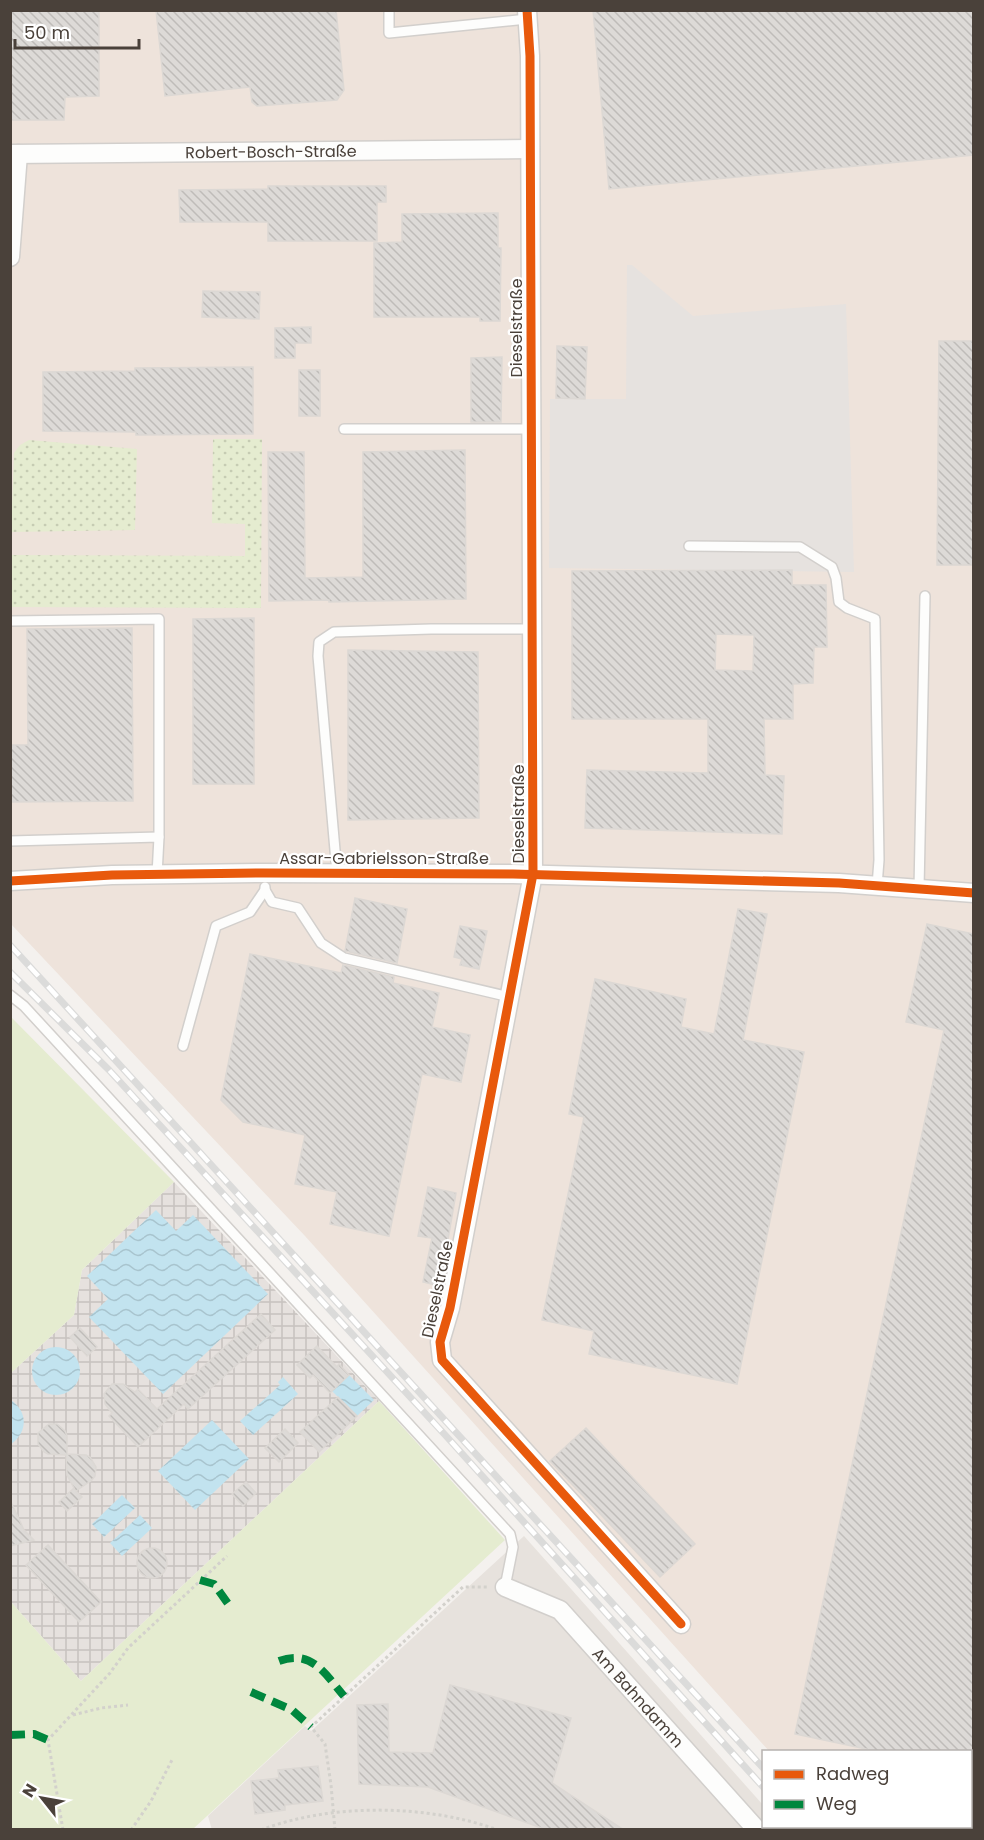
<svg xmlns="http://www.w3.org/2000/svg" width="984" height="1840" font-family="Poppins,sans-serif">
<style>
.residential{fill:#e7e2dd}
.commercial{fill:#eee3db}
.industrial{fill:url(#industrial-grid)}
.grass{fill:url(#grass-dots)}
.park{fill:#e5ecd0}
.parking{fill:#e6e2df}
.water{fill:url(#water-waves)}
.building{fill:url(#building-back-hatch);stroke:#dcd8d4;stroke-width:1.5;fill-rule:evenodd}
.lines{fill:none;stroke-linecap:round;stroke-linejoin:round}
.lane-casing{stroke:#d2cfcc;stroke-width:12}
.street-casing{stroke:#d2cfcc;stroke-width:21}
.path{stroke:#d3d1cc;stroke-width:3;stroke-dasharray:3 3;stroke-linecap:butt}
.lane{stroke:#fdfdfc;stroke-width:9}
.street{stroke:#fdfdfc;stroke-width:18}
.rail-casing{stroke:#dbdbda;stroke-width:7}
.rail{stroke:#fff;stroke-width:4.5;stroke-dasharray:14;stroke-linecap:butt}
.quiet{stroke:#00873e;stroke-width:8;stroke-dasharray:15 8;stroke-linecap:butt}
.cycleway-casing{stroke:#fff;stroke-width:13}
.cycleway{stroke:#e8590c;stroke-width:9}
.labels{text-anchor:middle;stroke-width:4.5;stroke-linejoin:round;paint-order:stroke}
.street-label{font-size:16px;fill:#4a413a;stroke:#fff}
</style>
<defs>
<pattern id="industrial-grid" width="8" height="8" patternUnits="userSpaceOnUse" patternTransform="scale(1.5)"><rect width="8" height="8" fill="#e6e1de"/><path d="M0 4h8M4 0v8" fill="none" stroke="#c7c2bf"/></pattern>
<pattern id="grass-dots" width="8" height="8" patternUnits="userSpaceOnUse" patternTransform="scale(1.5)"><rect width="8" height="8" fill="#e5ecd0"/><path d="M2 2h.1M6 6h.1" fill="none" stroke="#c6ccb3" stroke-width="1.8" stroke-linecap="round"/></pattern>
<pattern id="water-waves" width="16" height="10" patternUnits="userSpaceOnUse" patternTransform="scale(1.5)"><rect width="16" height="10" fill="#c2e3ef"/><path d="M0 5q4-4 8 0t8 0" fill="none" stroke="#a8c4ce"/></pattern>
<pattern id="building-back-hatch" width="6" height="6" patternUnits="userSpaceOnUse" patternTransform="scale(1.5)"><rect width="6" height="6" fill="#dddad7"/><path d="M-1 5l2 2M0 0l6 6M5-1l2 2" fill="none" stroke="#bfbcb9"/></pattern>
</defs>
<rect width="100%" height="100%" fill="#f4f1ee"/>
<path class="residential" d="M524,1536l239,269 1,21 19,1 3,2 -574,1 -4,-14 97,-90 6,5z"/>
<path class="commercial" d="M11,11h962v1818h-134l-3,-2 134,-1v-74l-201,-1 -464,-515 -294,-312z"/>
<path class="industrial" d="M174,1182l205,219 -298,280 -70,-79v-229l63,-58 8,-45z"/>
<g class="grass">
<path d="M213,439h49l-1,169 -250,-1v-52l234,1v-32l-33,-1z"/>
<path d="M29,440l108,9 -2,81 -124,2 3,-79 6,-8z"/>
</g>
<g class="park">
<path d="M11,1017l163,165 -92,88 -8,45 -63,58z"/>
<path d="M379,1401l126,139 -312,289h-182v-227l70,79z"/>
</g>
<path class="parking" d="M627,265h5l61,51 153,-12 8,268 -305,-4 1,-169h76z"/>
<g class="water">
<path d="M156,1210l20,21 17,-16 75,79 -105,100 -74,-77 19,-18 -21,-23z"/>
<circle cx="56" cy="1371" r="24"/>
<path d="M349,1375l25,25 -17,16 -25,-25z"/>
<path d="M283,1377l15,17 -45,41 -13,-14 40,-36 -2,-3z"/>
<path d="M11,1400c17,12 17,32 0,44z"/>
<path d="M212,1420l37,39 -54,51 -37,-39z"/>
<path d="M122,1495l13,13 -31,29 -12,-13z"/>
<path d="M140,1515l12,13 -30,28 -12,-13z"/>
</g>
<g class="building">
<path d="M10,10h89v86l-34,1 -1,23h-54z"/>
<path d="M156,10h180l8,80 -7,10 -80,6 -5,-4 -2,-15 -85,9z"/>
<path d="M593,10h381v145l-365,34z"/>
<path d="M268,186h118v16h-9v39h-109v-19h-88l-1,-32 89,-1z"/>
<path d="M498,213v35h3l-1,73h-20v-4h-106v-74l28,-1v-28z"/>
<path d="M203,291l57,1 -1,27 -57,-2z"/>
<path d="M311,327v16h-16v15h-20v-30z"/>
<path d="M939,341h35v224h-37z"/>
<path d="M557,346l30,1 -2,52 -29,-1z"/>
<path d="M502,357l-1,65h-30v-64z"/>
<path d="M253,367v67l-117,1v-3l-93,-1v-59l92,-1v-3z"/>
<rect x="299" y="370" width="21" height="46"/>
<path d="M465,450l1,149 -137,3v-2l-60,1 -1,-149h36l1,126 58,-1v-125z"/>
<path d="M792,570v15h34l1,62h-13l-1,36 -20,1v35h-29l1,56 19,1 -2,58 -197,-6 2,-58 121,3v-54h-136v-148zM716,634l38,1 -1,36 -38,-1z"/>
<path d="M254,618v166h-61v-165z"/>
<path d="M132,628l1,173 -123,1v-57h18l-1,-116z"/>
<path d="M348,650l130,2 1,166 -131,2z"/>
<path d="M355,898l52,11 -10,54 -52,-12z"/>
<path d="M738,909l29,5 -24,126 61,12 -67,332 -148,-30 5,-23 -52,-11 42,-203 -15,-3 26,-135 91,20 -5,28 33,7z"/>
<path d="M927,924l47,10v818h-94l-85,-18 149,-704 -38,-8z"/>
<path d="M460,926l27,5 -8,38 -19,-4 2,-6 -8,-2z"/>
<path d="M250,954l91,19 2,-8 51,12 -1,6 46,10 -7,34 38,8 -9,47 -39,-8 -33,162 -59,-12 7,-32 -42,-8 10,-49 -62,-13 -22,-22z"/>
<path d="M428,1187l28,6 -16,93 -17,-4 9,-44 -14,-2z"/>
<path d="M261,1314l14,16 -87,79 -4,-5 -46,43 -29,-31 3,-3 -7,-9 -1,-10 8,-10h11l12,8 3,-3 19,20z"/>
<path d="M80,1328l17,19 -10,9 -17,-19z"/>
<path d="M317,1346l20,21 2,-3 10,11 -19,18 -17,-18 -3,3 -13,-13z"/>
<path d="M338,1397l19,19 -38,36 -19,-20z"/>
<path d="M49,1424h8l8,7 2,5v18l19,1 4,2 6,10 -1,9 -3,4 -16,11 6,6 -15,14 -8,-9 15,-14 1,2 -8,-15 -1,-20 -18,-1 -4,-2 -6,-8v-11z"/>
<path d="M586,1428l109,116 -35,33 -110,-116z"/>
<path d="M285,1429l13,14 -19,19 -14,-14z"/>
<path d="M246,1482l10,11 -13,13 -11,-12z"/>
<path d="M10,1500l14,30 10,10 -24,6z"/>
<path d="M48,1545l53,57 -22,20 -53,-57z"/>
<circle cx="152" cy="1563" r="15"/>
<path d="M450,1685l121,33 -19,65 72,47h-77l-119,-43 -69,-3 -2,-79 31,-1 1,48 44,1z"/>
<path d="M318,1766l5,35 -38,4v5l-30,4 -4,-33 28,-3 -1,-8z"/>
</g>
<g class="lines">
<g class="lane-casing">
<g id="lane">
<path d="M389,10v23l138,-14"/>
<path d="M344,429h188"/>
<path d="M689,546l111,1 32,20 4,11 3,24 8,6 28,11 4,241 -2,26"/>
<path d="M10,621l149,-2v218"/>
<path d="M10,841l149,-4 -2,38"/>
<path d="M337,873l-19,-217 1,-14 15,-10 97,-3h102"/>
<path d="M919,889l6,-293"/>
<path d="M265,890l7,12 26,6 23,35 23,15 166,39"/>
<path d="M10,995l14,11 486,528 3,13 -8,40"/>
<path d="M183,1046l33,-120 34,-14 15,-22v-3"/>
</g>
</g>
<g class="street-casing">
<g id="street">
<path d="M527,10l3,46 3,818 -83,434 -10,34 2,18 239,264"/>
<path id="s1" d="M10,154l520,-5"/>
<path d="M10,257l8,-103"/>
<path d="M10,881l102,-6 151,-2 250,1 326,9 135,10"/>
<path id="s2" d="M505,1587l55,23 197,220"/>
</g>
</g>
<g class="path">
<path d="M73,1715l28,-7 27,-3"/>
<path d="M63,1830l-15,-90 62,-67 18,-25 99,-92"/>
<path d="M131,1830l20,-29 22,-43"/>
<path d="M261,1830c70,-27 166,-26 237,0"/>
<path d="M335,1830l-4,-45 -6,-41 -14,-17 152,-140h25"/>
</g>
<use href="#lane" class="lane"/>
<use href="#street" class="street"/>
<g class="rail-casing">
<g id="rail">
<path d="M10,945l754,824"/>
<path d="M10,972l99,98 338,367 317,351"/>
<path d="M799,1826l2,4"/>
<path d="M816,1826l3,4"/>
</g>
</g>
<use href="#rail" class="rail"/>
<g class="quiet">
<path d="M200,1580l14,4 15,21"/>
<path d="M279,1661c33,-12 46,13 65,35"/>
<path d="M251,1692l41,18 19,17"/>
<path d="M10,1735l24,-1 14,6"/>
</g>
<g class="cycleway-casing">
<g id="cycleway">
<path d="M527,10l3,46 3,818 -83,434 -10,34 2,18 239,264"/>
<path d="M10,881l102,-6 151,-2 250,1 326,9 135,10"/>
</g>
</g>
<use href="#cycleway" class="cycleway"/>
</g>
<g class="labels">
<g class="street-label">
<text dy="6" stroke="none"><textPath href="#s1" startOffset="261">Robert-Bosch-Straße</textPath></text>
<text transform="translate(516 328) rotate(-90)" y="6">Dieselstraße</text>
<text transform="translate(518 814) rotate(-90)" y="6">Dieselstraße</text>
<text x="384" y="864">Assar-Gabrielsson-Straße</text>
<text transform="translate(437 1289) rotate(-78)" y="6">Dieselstraße</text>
<text dy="6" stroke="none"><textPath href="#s2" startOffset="177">Am Bahndamm</textPath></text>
</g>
</g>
<rect width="984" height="1840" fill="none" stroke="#4a413a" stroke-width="24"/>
<rect x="762" y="1750" width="210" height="78" fill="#ffffff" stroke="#b7b3b0" stroke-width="1.5"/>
<rect x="774" y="1770" width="30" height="9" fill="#e8590c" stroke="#b7b3b0" stroke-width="1.5"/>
<text x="816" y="1780" font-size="18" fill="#4a413a">Radweg</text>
<rect x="774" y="1800" width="30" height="9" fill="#00873e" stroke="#b7b3b0" stroke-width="1.5"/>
<text x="816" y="1810" font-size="18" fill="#4a413a">Weg</text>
<g transform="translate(42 1798) rotate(301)" stroke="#ffffff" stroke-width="4.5" paint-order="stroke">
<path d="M0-4.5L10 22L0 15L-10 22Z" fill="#4a413a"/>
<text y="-9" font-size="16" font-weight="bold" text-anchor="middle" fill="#4a413a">N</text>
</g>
<path d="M15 39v9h124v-9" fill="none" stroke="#4a413a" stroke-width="3"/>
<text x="24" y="39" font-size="18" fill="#4a413a" stroke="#ffffff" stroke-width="4.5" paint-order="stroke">50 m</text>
</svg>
